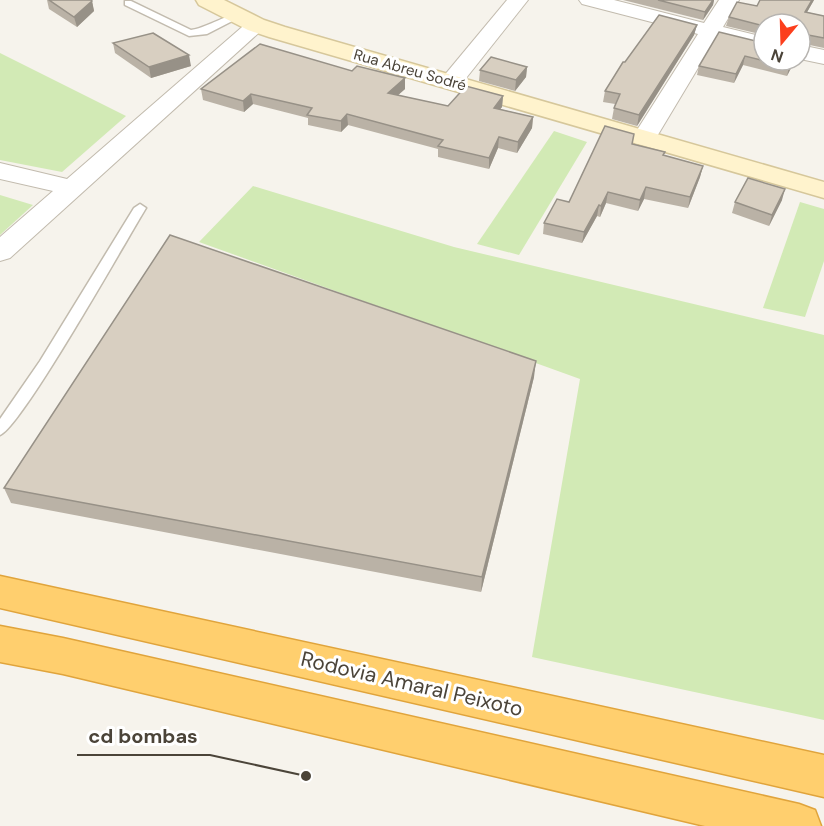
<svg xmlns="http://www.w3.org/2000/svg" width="824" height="826" font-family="'DM Sans',sans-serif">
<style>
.green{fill:#d2eab5}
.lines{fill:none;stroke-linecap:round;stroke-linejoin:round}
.lane-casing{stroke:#c2bbae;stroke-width:3}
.street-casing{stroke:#c2bbae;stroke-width:2}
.secondary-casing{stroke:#d6c79b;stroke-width:3}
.highway-casing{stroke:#e0a43c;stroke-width:3}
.lane{fill:#fff;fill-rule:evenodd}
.street{fill:#fff;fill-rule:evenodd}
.secondary{fill:#fff3cd;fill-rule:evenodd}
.highway{fill:#ffcf6e;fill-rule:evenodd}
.wall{fill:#bab2a6}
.shaded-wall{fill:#979187}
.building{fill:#d8cfc1;stroke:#979187;stroke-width:1.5}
.labels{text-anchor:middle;stroke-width:6;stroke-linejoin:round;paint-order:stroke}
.far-street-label{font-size:15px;fill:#4b4439;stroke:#fff}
.near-street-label{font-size:21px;fill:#4b4439;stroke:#fff}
.leader{fill:none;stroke:#4b4439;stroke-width:2}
.callout-dot{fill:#4b4439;stroke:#fff;stroke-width:2}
.callout-label{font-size:20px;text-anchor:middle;font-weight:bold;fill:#4b4439;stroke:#fff;stroke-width:6;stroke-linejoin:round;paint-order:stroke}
</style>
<rect width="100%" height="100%" fill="#f6f3ec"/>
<g class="green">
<path d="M0,53l126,63 -64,56 -62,-12z"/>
<path d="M554,131l33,11 -68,113 -42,-11z"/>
<path d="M253,186l201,61 370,88v385l-292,-63 48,-278 -381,-137z"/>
<path d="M0,195l33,10 -33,30z"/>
<path d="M800,202l24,7v52l-19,56 -42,-9z"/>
</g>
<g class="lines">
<g class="lane-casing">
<g id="lane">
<path d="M125,1h6l60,29c14,-1 42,-20 51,-14l-35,18 -18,2 -64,-31z"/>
<path d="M140,204l6,4c-19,31 -125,220 -146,227v-16l40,-58 94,-153z"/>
</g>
</g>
<g class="street-casing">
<g id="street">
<path d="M507,0h21l-69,87 -8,2 -8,-2 -3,-5 3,-5z"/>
<path d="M579,0h35l90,23 15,-23h20l-16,27 41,10v14l-48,-13 -63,105 -9,2 -9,-2 -3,-5 66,-104 -116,-30z"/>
<path d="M256,19l7,2 4,4 -4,4 -253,229 -10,3v-24l53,-46 -53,-12v-16l67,16 182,-158z"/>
<path d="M800,45l24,5v14l-24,-5z"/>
</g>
</g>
<g class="secondary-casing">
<path id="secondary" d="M196,0h28l40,20 21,7 539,155v16l-555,-161 -21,-7 -49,-25z"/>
</g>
<g class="highway-casing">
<g id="highway">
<path d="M0,576l824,179v42l-824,-189z"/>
<path d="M0,626l63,12 736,166 16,6 6,16h-116l-642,-152 -63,-12z"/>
</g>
</g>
<use href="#lane" class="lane"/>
<use href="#street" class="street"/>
<use href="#secondary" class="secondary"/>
<use href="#highway" class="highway"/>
</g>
<g class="wall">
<path d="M47,0h44l1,1 2,10 -17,16 -28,-18z"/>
<path d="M623,0h91l-1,5 -10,15z"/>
<path d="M760,0h54l-7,12 17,4v32l-24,-5 -36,-19v11l-38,-9 3,-9 28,-11z"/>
<path d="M697,25l-3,10 -57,91 -25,-7 2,-11 1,-4 -12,-2 2,-11 20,-29z"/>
<path d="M113,43l78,23 -40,12 -36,-25z"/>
<path d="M764,43l31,17 -8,16 -44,-11 -9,18 -37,-8 2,-9z"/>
<path d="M527,67l-1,10 -11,14 -36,-10 1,-11z"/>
<path d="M405,78v11l-7,6 50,11 55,-10 -1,11 -2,2 33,8 -1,11 -15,25 -19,-5 -9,21 -51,-12v-8l-90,-24 -7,7 -33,-7v-7l-55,-14 -9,8 -41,-12 -2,-11z"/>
<path d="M632,144l32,11 39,11 -3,11 -12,31 -44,-9 -6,12 -32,-8 -6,14 -3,-1 -15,27 -39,-9 1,-11 25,-21z"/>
<path d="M782,200l-13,26 -37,-13 3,-11z"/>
<path d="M534,377l-53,215 -470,-89 -7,-15z"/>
</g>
<g class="shaded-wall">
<path d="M713,0h1l-1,5 -10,15 2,-8z"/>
<path d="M812,0h2l-12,21 3,-9z"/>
<path d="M92,1l2,10 -17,16 -3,-10z"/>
<path d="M697,25l-3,10 -57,91 2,-11z"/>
<path d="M189,55l2,11 -40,12 -2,-11z"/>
<path d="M745,56l-2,9 -9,18 2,-9z"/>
<path d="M793,60h2l-8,16 2,-9z"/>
<path d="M527,67l-1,10 -11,14 1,-11z"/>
<path d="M405,78v11l-17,15v-11z"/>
<path d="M251,94l2,10 -9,8 -1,-11z"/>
<path d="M503,96l-1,11 -9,11 1,-10z"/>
<path d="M347,114l1,11 -7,7v-11z"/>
<path d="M533,117l-1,11 -15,25 1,-11z"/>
<path d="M499,137l-1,11 -9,21v-11z"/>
<path d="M703,166l-3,11 -12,31 2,-11z"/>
<path d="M646,187l-2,12 -6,12 2,-11z"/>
<path d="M785,189l-3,11 -13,26 3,-11z"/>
<path d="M608,192l-2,11 -6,14 1,-11z"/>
<path d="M599,205l-2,11 -15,27 2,-11z"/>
<path d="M536,361l-2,16 -53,215 1,-15z"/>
</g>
<g class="building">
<path d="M49,0h42l1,1 -18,16z"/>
<path d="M658,0h55l-8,12z"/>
<path d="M760,0h52l-7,12 19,4v22l-21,-4 -3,2v11v-23h-36v2l-35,-9 8,-15 20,4z"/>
<path d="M659,15l38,10 -58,90 -25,-7 6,-14 -15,-3 18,-29h2z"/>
<path d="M719,32l45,11v17h29l-4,7 -44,-11 -9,18 -37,-8z"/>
<path d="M153,33l36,22 -40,12 -36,-24z"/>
<path d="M260,44l92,27 5,-5 48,12 -17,15 60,13 18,-20 37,10 -9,12 39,9 -15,25 -19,-5 -10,21 -51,-12 5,-6 -96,-26 -6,7 -34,-6 5,-7 -61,-14 -8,7 -42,-12z"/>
<path d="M491,57l36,10 -11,13 -36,-10z"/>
<path d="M605,126l29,8 -2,10 33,8 -2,3 40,11 -13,31 -44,-10 -6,13 -32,-8 -7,14 -2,-1 -15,27 -40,-9 13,-24 12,3z"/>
<path d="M748,178l37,11 -13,26 -37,-13z"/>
<path d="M170,235l366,126 -54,216 -478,-89z"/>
</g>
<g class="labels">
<g class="far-street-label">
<text transform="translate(410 70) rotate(16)" y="5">Rua Abreu Sodré</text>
</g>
<g class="near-street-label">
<text transform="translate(412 684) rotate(13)" y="7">Rodovia Amaral Peixoto</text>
</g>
</g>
<path class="leader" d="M306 776L210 755H77"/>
<circle class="callout-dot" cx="306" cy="776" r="6"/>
<g class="callout-label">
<text x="143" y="743">cd bombas</text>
</g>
<g transform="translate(782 42) rotate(199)"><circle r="28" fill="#ffffff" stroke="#b7b4b0" stroke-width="1.5"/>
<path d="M0-4.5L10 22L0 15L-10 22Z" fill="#fc3f1d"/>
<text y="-9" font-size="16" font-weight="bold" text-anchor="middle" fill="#4b4439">N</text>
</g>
</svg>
